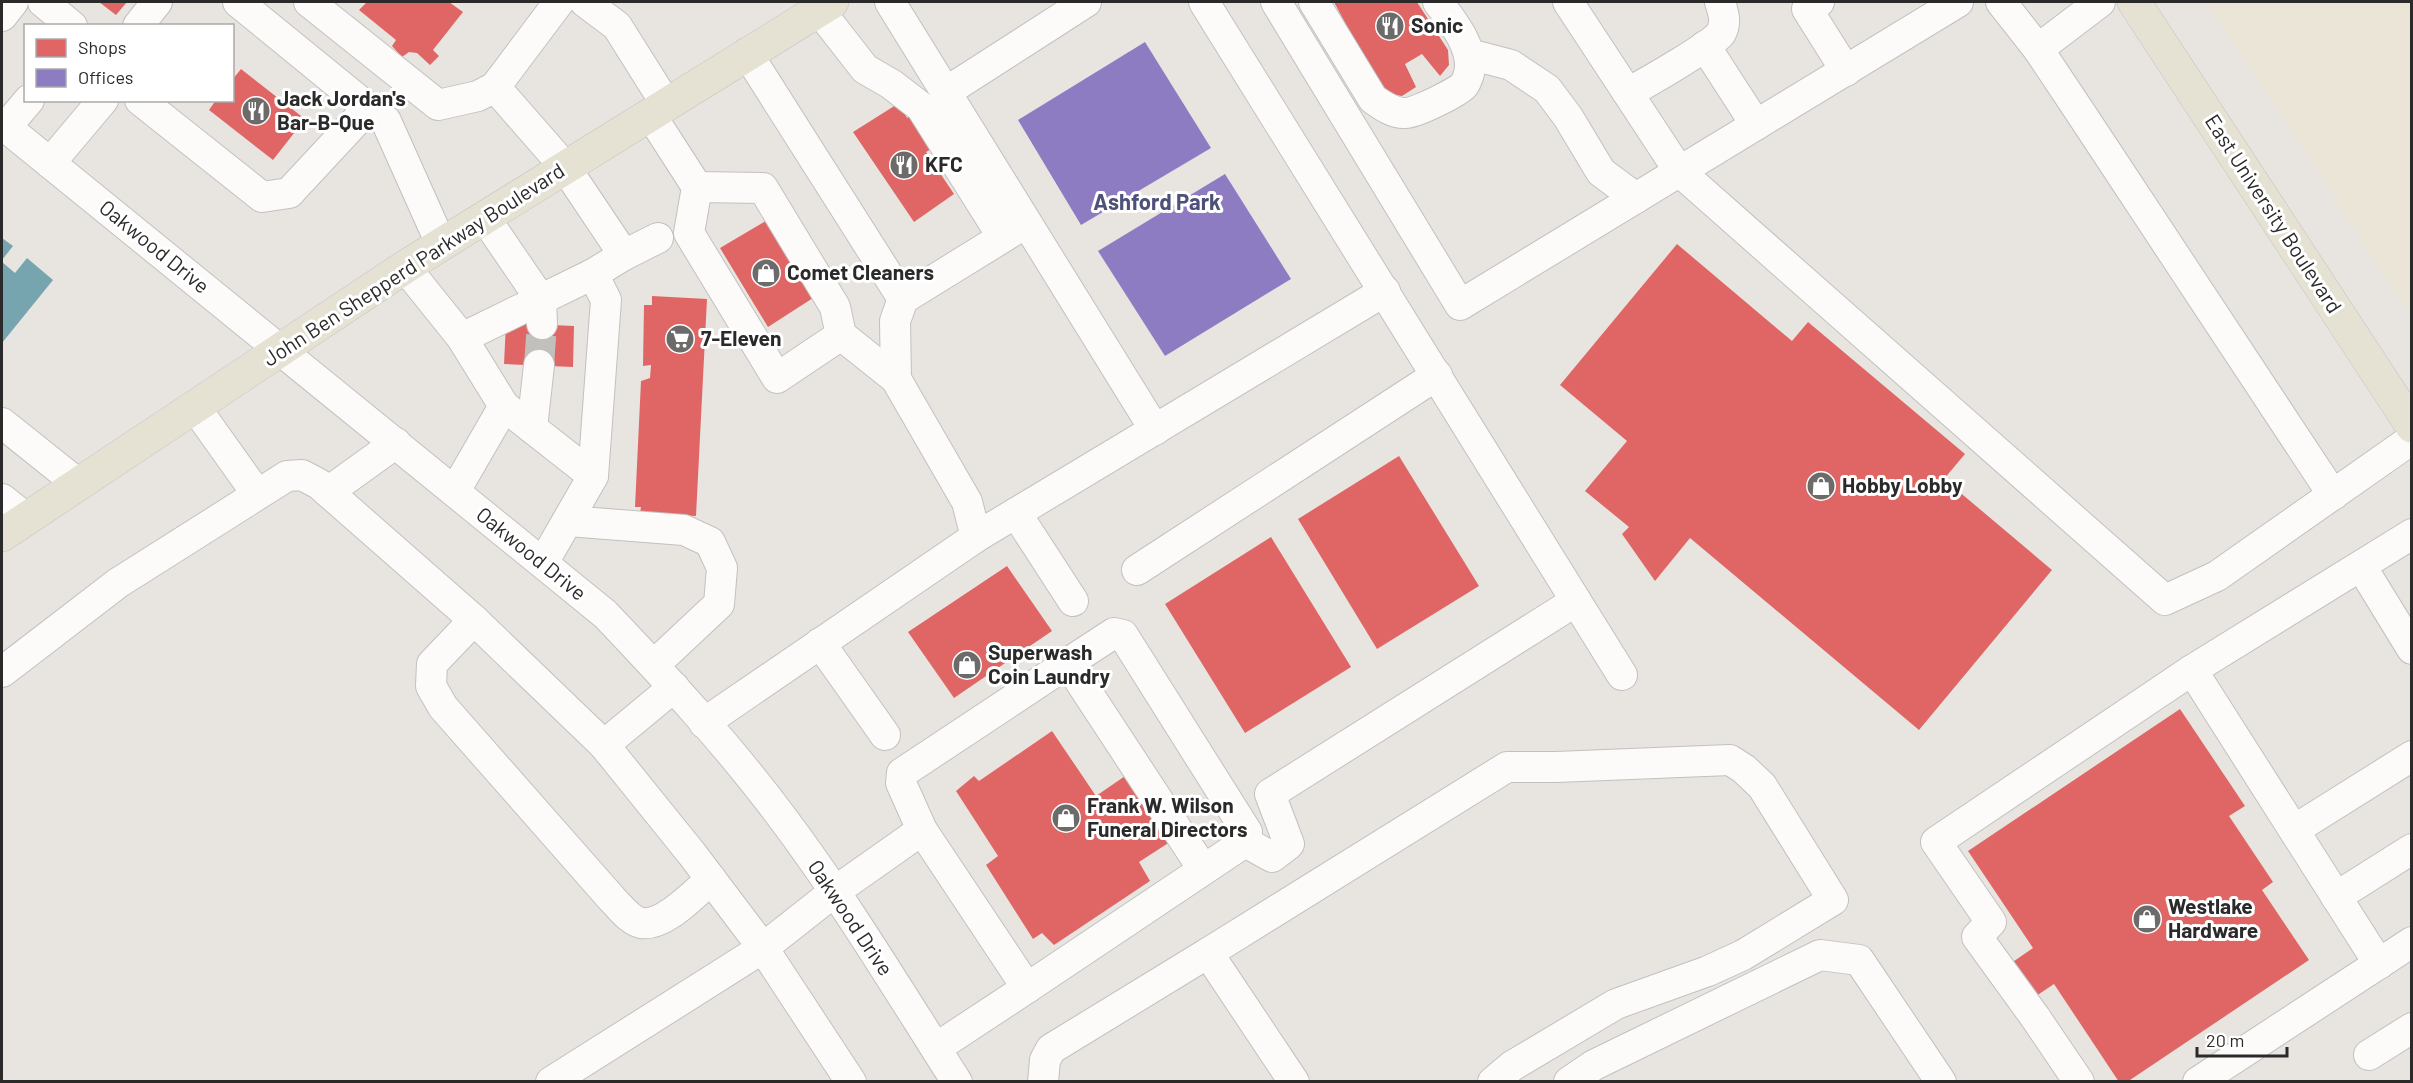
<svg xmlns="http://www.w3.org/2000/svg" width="2413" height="1083" font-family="Barlow,sans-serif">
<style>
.education{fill:#eae5d6}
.shops{fill:#e06666}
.offices{fill:#8e7cc3}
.public{fill:#76a5af}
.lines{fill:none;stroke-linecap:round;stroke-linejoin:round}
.minor-tunnel{stroke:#c2c0bc;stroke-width:30;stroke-dasharray:30 15;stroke-linecap:butt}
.minor-casing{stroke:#c1c1c1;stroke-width:32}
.major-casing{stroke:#c4c3c1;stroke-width:34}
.minor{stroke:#fcfbfa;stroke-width:30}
.major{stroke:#e5e2d4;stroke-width:33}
.labels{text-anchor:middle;stroke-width:6;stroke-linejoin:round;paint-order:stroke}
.poi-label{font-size:21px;font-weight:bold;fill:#2a2a2a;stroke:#fff;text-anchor:start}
.street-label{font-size:21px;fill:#2a2a2a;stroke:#fff}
.neighbourhood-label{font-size:22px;font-weight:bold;fill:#4d5078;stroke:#fff}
</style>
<rect width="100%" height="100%" fill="#e8e5e0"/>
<path class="education" d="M2207,2h204v313z"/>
<g class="shops">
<path d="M99,2h28l-11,13z"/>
<path d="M367,2h82l14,10 -30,38 6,6 -9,9 -13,-12 -8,-1 -7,5 -10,-11 4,-6 -37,-30z"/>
<path d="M1334,2h83l31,48 1,15 -9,11 -18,-22 -17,10 11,23 -14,9 -11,-2 -15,-13z"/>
<path d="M241,69l64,50 -32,41 -64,-50 7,-10h16v-20z"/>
<path d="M899,103l8,15 7,-5 21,34 -9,5 28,42 -40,28 -61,-90z"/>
<path d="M769,219l14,14 -7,5 37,60 -45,29 -48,-79z"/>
<path d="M1677,244l115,97 16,-19 157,132 -21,25 108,91 -133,160 -229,-192 -35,43 -33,-47 7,-7 -44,-36 42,-50 -67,-56z"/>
<path d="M652,296l55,3 -11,217 -56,-3 1,-6h-6l6,-126 9,-3 1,-13 -8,1 1,-61h8z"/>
<path d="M506,323l68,3 -1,41 -69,-3z"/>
<path d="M1399,456l80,130 -102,63 -79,-130z"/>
<path d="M1271,537l80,130 -106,66 -80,-129z"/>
<path d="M1007,566l45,65 -98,67 -46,-66z"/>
<path d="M2180,709l65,97 -16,10 44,66 -11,8 47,70 -182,122h-8l-65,-98 -27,18 -23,-34 29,-20 -65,-97z"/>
<path d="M1052,731l44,65 32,-22 45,66 -34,22 11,19 -96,64 -12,-12 -9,6 -47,-74 12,-9 -42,-65 18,-15 5,5z"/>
</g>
<g class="offices">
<path d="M1145,42l66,106 -130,77 -63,-105z"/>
<path d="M1225,174l66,105 -126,77 -67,-105z"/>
</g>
<g class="public">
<path d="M2,238l11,8 -11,14z"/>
<path d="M27,258l26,22 -51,63v-81l13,11z"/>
</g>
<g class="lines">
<path class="minor-tunnel" d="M539,365l3,-41"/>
<g class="minor-casing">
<g id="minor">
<path d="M43,2l29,24"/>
<path d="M309,2l129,103 40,-9 17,-9 70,80 59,88 34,-17"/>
<path d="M585,2l32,24 49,78"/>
<path d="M890,2l265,428"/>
<path d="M1204,2l418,673"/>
<path d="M1276,2l184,303 498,-303"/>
<path d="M1314,2l59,97c10,7 21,15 33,14 10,0 52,-21 58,-28 3,-4 6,-13 6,-18 1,-24 -19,-47 -32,-65"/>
<path d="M1568,2l111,169 486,429 52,-24 195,-137"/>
<path d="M1819,2l-12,7 39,62"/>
<path d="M2001,2l37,47 44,66 251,380"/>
<path d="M819,10l46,59 26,15 30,23 81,129"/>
<path d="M2,16l11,-14"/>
<path d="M138,26l19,-24"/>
<path d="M1705,46l51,79"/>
<path d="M2038,49l62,-47"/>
<path d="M747,53l156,246"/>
<path d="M1469,54l42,11 36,24 21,28 33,55 35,26"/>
<path d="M495,87l64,-85"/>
<path d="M946,92l140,-90"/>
<path d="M1628,93c16,-9 87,-49 93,-60 6,-11 2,-21 -1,-31"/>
<path d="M140,100l122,97 27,-4 79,-85 -130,-106"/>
<path d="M368,108l18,13 55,123"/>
<path d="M650,114l47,73 -8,46 88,145 64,-43"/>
<path d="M2,124l603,490c62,65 123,131 176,202 64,85 119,177 176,266"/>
<path d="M6,127l23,-27"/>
<path d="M50,163l53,-63"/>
<path d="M697,187l66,1 72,119 6,28 55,44"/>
<path d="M485,218l56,82 1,24"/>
<path d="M405,267l57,71"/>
<path d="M504,406l89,70 13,-176 -13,-26"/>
<path d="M195,407l62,87"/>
<path d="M2,423l75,60"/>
<path d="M532,428l7,-63"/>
<path d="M455,491l49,-85 -42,-68 131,-64 31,-19"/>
<path d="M328,492l68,-49"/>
<path d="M2,499l24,19"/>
<path d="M1016,513l57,88"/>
<path d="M568,521l116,9 26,12 12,26 -3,36 -65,61"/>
<path d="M976,537l409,-246"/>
<path d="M543,563l50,-87"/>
<path d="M2361,566l51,83"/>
<path d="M1137,570l300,-195"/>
<path d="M474,620l-42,44 -1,22 12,21 169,192c8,8 17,21 29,24 23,4 54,-30 70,-44"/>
<path d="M820,643l65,92"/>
<path d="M2192,670l187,294"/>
<path d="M2,672l116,-89 169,-107 15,-1 17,9 155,136 130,125 88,109 71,94 88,134"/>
<path d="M704,723l272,-186 -9,-35 -71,-123 -1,-58 8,-22 123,-76"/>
<path d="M604,745l70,-58"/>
<path d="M2294,830l118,-74"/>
<path d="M1245,842l27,15 17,-13 -19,-50 306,-193"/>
<path d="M2336,897l76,-48"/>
<path d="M1027,988l218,-146 2,-10 -124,-197 -9,-2 -46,30 135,206"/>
<path d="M936,1048l91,-60 -105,-158 -21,-47 1,-10 166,-110"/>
<path d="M2369,1055l43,-27"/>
<path d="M551,1082l212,-134 71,-56 88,-62"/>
<path d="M1043,1082l2,-22 6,-11 157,-96"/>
<path d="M1294,1082l-86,-129 299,-186h49l174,-7 14,9 18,17 71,114 -90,55 -35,16 -92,33 -104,62 -19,16"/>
<path d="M1569,1082l25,-17 226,-110 39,5 82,122"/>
<path d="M2079,1082l-44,-65 -58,-80 14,-15 -55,-80 256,-172 220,-136"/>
<path d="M2198,1082l214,-140"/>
</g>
</g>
<g class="major-casing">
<g id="major">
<path d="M2134,2l278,424"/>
<path d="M2,535l403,-268 427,-265"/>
</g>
</g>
<use href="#minor" class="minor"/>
<use href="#major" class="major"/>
</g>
<defs>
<g id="restaurant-disc" transform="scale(1.5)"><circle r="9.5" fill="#6c6b6a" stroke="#fff"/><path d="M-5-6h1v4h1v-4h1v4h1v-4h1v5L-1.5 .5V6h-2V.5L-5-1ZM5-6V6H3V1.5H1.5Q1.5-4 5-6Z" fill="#fff"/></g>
<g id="shop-disc" transform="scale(1.5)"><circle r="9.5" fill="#6c6b6a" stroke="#fff"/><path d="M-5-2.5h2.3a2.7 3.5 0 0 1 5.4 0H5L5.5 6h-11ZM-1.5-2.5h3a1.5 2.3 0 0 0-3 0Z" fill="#fff"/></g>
<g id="supermarket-disc" transform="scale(1.5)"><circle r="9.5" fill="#6c6b6a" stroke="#fff"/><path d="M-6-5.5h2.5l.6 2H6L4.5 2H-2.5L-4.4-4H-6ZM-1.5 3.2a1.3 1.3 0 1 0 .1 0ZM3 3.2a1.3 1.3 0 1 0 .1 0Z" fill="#fff"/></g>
</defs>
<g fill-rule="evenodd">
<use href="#restaurant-disc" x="1390" y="26"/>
<use href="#restaurant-disc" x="256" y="111"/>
<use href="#restaurant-disc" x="904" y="165"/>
<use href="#shop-disc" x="766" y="273"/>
<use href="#supermarket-disc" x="680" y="339"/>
<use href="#shop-disc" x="1821" y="486"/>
<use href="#shop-disc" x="967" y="665"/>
<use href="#shop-disc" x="1066" y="818"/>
<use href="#shop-disc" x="2147" y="919"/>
</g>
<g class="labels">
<g class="poi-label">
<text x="1411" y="33">Sonic</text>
<text x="277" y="106">Jack Jordan's<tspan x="277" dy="24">Bar-B-Que</tspan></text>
<text x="925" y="172">KFC</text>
<text x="787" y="280">Comet Cleaners</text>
<text x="701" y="346">7-Eleven</text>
<text x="1842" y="493">Hobby Lobby</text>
<text x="988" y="660">Superwash<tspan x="988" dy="24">Coin Laundry</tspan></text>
<text x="1087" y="813">Frank W. Wilson<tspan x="1087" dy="24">Funeral Directors</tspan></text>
<text x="2168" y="914">Westlake<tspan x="2168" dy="24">Hardware</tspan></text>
</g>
<g class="street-label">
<text transform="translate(2273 214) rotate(57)" y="7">East University Boulevard</text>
<text transform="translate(154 247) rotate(39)" y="7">Oakwood Drive</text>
<text transform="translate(414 265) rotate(-33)" y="7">John Ben Shepperd Parkway Boulevard</text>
<text transform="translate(531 554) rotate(39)" y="7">Oakwood Drive</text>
<text transform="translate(850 918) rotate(56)" y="7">Oakwood Drive</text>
</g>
<g class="neighbourhood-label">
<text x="1157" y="210">Ashford Park</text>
</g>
</g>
<rect width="2413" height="1083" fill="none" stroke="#2a2a2a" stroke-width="6"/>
<rect x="24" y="24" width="210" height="78" fill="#ffffff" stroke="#aaaaaa" stroke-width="1.5"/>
<rect x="36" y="39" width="30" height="18" fill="#e06666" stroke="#aaaaaa" stroke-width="1.5"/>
<text x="78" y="54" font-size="18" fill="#2a2a2a">Shops</text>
<rect x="36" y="69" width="30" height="18" fill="#8e7cc3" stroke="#aaaaaa" stroke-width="1.5"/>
<text x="78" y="84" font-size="18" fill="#2a2a2a">Offices</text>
<path d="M2197 1047v9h90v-9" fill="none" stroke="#2a2a2a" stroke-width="3"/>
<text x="2206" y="1047" font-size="18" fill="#2a2a2a" stroke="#ffffff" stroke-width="4.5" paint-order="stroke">20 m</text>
</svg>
